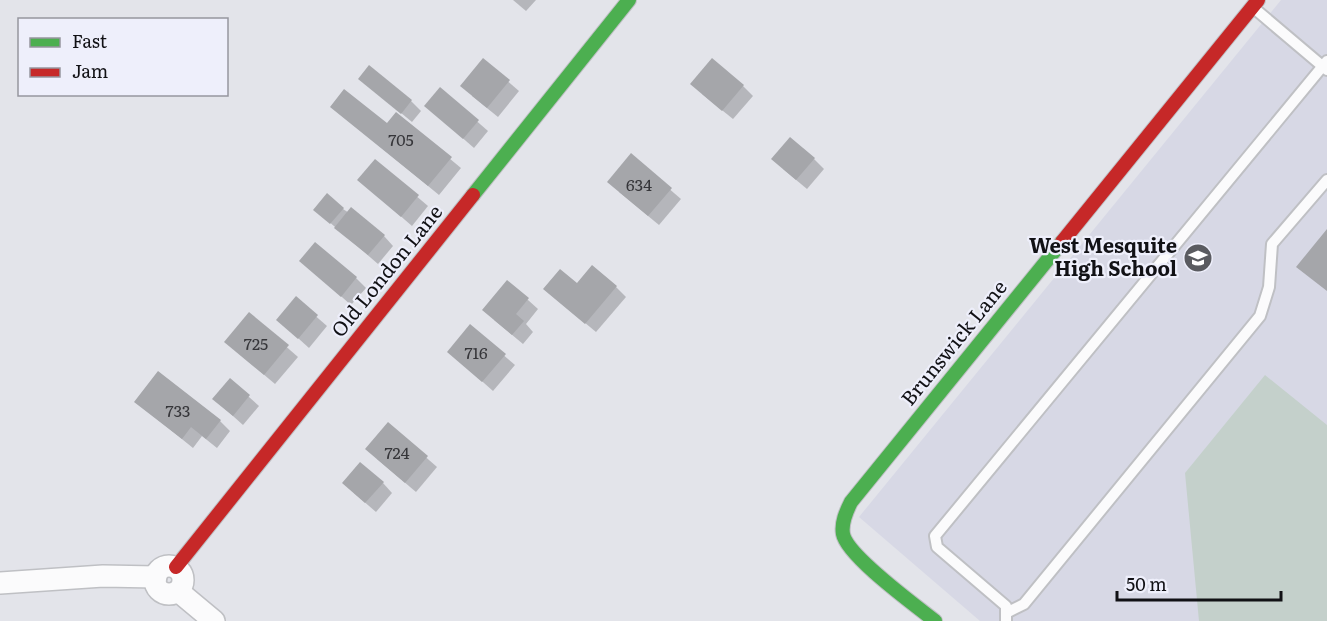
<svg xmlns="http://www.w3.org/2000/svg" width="1327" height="621" font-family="Literata,serif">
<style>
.built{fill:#d7d8e5}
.green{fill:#c4d0cb}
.shadow{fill:#0003}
.building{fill:#a5a6aa}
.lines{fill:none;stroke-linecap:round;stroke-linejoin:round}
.lane-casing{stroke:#bfc0c4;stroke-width:14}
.street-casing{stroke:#bfc0c4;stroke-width:24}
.fast-casing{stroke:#bfc0c4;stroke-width:16}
.jam-casing{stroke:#bfc0c4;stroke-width:16}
.lane{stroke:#fbfbfc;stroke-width:10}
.street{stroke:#fbfbfc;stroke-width:21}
.fast{stroke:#4caf50;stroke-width:14}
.jam{stroke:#c62828;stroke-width:14}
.labels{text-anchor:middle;stroke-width:4.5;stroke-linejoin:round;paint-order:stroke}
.number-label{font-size:16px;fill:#36363a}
.poi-label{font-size:20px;font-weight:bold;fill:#111115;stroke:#eeeffb;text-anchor:end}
.street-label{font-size:20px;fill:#111115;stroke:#eeeffb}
</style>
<rect width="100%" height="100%" fill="#e3e4ea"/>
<path class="built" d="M1281,0h46v621h-347l-121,-104z"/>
<path class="green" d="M1265,375l62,50v196h-128l-14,-148z"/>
<g class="shadow">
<path d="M513,0h23l-10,11z"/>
<path d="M483,60l36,31 -21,26 -26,-21z"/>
<path d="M360,79l51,22 10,10 -9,11z"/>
<path d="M743,86l10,10 -20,23 -31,-25z"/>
<path d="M440,89l48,42 -14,17 -48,-42z"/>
<path d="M332,107l55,18 9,-11 65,54 -22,27z"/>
<path d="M631,156l50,43 -22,26 -40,-33z"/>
<path d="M814,159l10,10 -17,20 -24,-20z"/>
<path d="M375,161l53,45 -16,20 -53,-46z"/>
<path d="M343,209l41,27 9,10 -15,18 -58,-50z"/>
<path d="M301,261l55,17 10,10 -15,17z"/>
<path d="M508,282l30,27 -12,15 7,8 -10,12 -29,-24z"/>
<path d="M577,285l39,2 10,10 -30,35 -41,-34z"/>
<path d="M296,299l31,27 -18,22 -31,-28z"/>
<path d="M249,314l49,43 -23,27 -39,-33z"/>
<path d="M470,326l45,39 -22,26 -44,-39z"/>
<path d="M230,380l29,26 -16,19 -29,-26z"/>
<path d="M136,402l84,19 10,10 -13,17 -15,-12 -9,12z"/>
<path d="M388,424l49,43 -21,25 -39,-33z"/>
<path d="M383,483l9,10 -16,19 -22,-19z"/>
</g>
<g class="building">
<path d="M483,58l27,22 -23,28 -27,-22z"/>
<path d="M712,58l32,27 -22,26 -32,-27z"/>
<path d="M369,65l43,35 -11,14 -43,-35z"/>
<path d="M440,87l39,33 -16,19 -39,-33z"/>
<path d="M344,89l43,34 9,-11 56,45 -24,29 -98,-79z"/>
<path d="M790,137l25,21 -19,22 -25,-21z"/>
<path d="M631,153l41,35 -24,28 -41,-34z"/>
<path d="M375,159l44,36 -18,22 -44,-37z"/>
<path d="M327,193l17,15 -14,16 -17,-14z"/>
<path d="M351,207l34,28 -17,20 -34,-27z"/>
<path d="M1327,229v62l-31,-24z"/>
<path d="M315,242l42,35 -16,20 -42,-36z"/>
<path d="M592,265l25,21 -32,38 -42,-35 17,-20 17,14z"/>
<path d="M507,280l22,18 -13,16 8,7 -12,14 -30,-25z"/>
<path d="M296,296l22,19 -20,24 -22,-19z"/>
<path d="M249,312l40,33 -25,30 -40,-33z"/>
<path d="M470,324l36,30 -24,28 -35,-30z"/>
<path d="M158,371l63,49 -15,19 -15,-12 -9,12 -48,-37z"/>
<path d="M230,378l20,17 -17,21 -21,-17z"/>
<path d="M388,422l40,34 -23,27 -40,-34z"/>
<path d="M360,462l24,20 -19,21 -23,-20z"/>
</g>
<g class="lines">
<g class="lane-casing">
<g id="lane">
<path d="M1255,9l72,61"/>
<path d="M1006,613l18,-9 236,-288 9,-29 3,-43 55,-64"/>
<path d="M1006,621v-15l-69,-59 -2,-11 392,-475"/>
</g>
</g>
<g class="street-casing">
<g id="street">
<circle cx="169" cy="580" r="14"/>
<path d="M0,583l103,-7 53,1"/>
<path d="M178,591l36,30"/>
</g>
</g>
<g class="fast-casing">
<g id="fast">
<path d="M473,195l156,-195"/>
<path d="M935,621c-20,-16 -88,-65 -92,-87 -2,-11 3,-22 8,-32l211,-260"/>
</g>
</g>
<g class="jam-casing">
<g id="jam">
<path d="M1062,242l196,-242"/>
<path d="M176,567l297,-372"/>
</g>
</g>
<use href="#lane" class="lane"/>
<use href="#street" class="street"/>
<use href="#fast" class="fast"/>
<use href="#jam" class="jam"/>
</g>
<defs>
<g id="school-disc" transform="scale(1.5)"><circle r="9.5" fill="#5a5b60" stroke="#eeeffb"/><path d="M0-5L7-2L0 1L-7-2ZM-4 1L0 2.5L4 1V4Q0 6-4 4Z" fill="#fff"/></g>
</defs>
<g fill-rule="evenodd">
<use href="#school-disc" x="1198" y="258"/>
</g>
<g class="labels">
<g class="number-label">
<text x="401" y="146">705</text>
<text x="639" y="191">634</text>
<text x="256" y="350">725</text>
<text x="476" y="359">716</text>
<text x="178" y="417">733</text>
<text x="397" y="459">724</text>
</g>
<g class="poi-label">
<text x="1177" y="253">West Mesquite<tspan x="1177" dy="23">High School</tspan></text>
</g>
<g class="street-label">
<text transform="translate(387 271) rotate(-51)" y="7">Old London Lane</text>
<text transform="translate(954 343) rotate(-51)" y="7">Brunswick Lane</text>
</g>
</g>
<rect x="18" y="18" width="210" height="78" fill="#eeeffb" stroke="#96969f" stroke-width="1.5"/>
<rect x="30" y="38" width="30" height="9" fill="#4caf50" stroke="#96969f" stroke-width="1.5"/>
<text x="72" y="48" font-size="18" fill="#111115">Fast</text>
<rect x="30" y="68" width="30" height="9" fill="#c62828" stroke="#96969f" stroke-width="1.5"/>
<text x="72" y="78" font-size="18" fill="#111115">Jam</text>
<path d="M1117 591v9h164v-9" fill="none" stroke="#111115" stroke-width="3"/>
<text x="1126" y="591" font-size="18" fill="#111115" stroke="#eeeffb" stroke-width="4.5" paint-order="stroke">50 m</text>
</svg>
